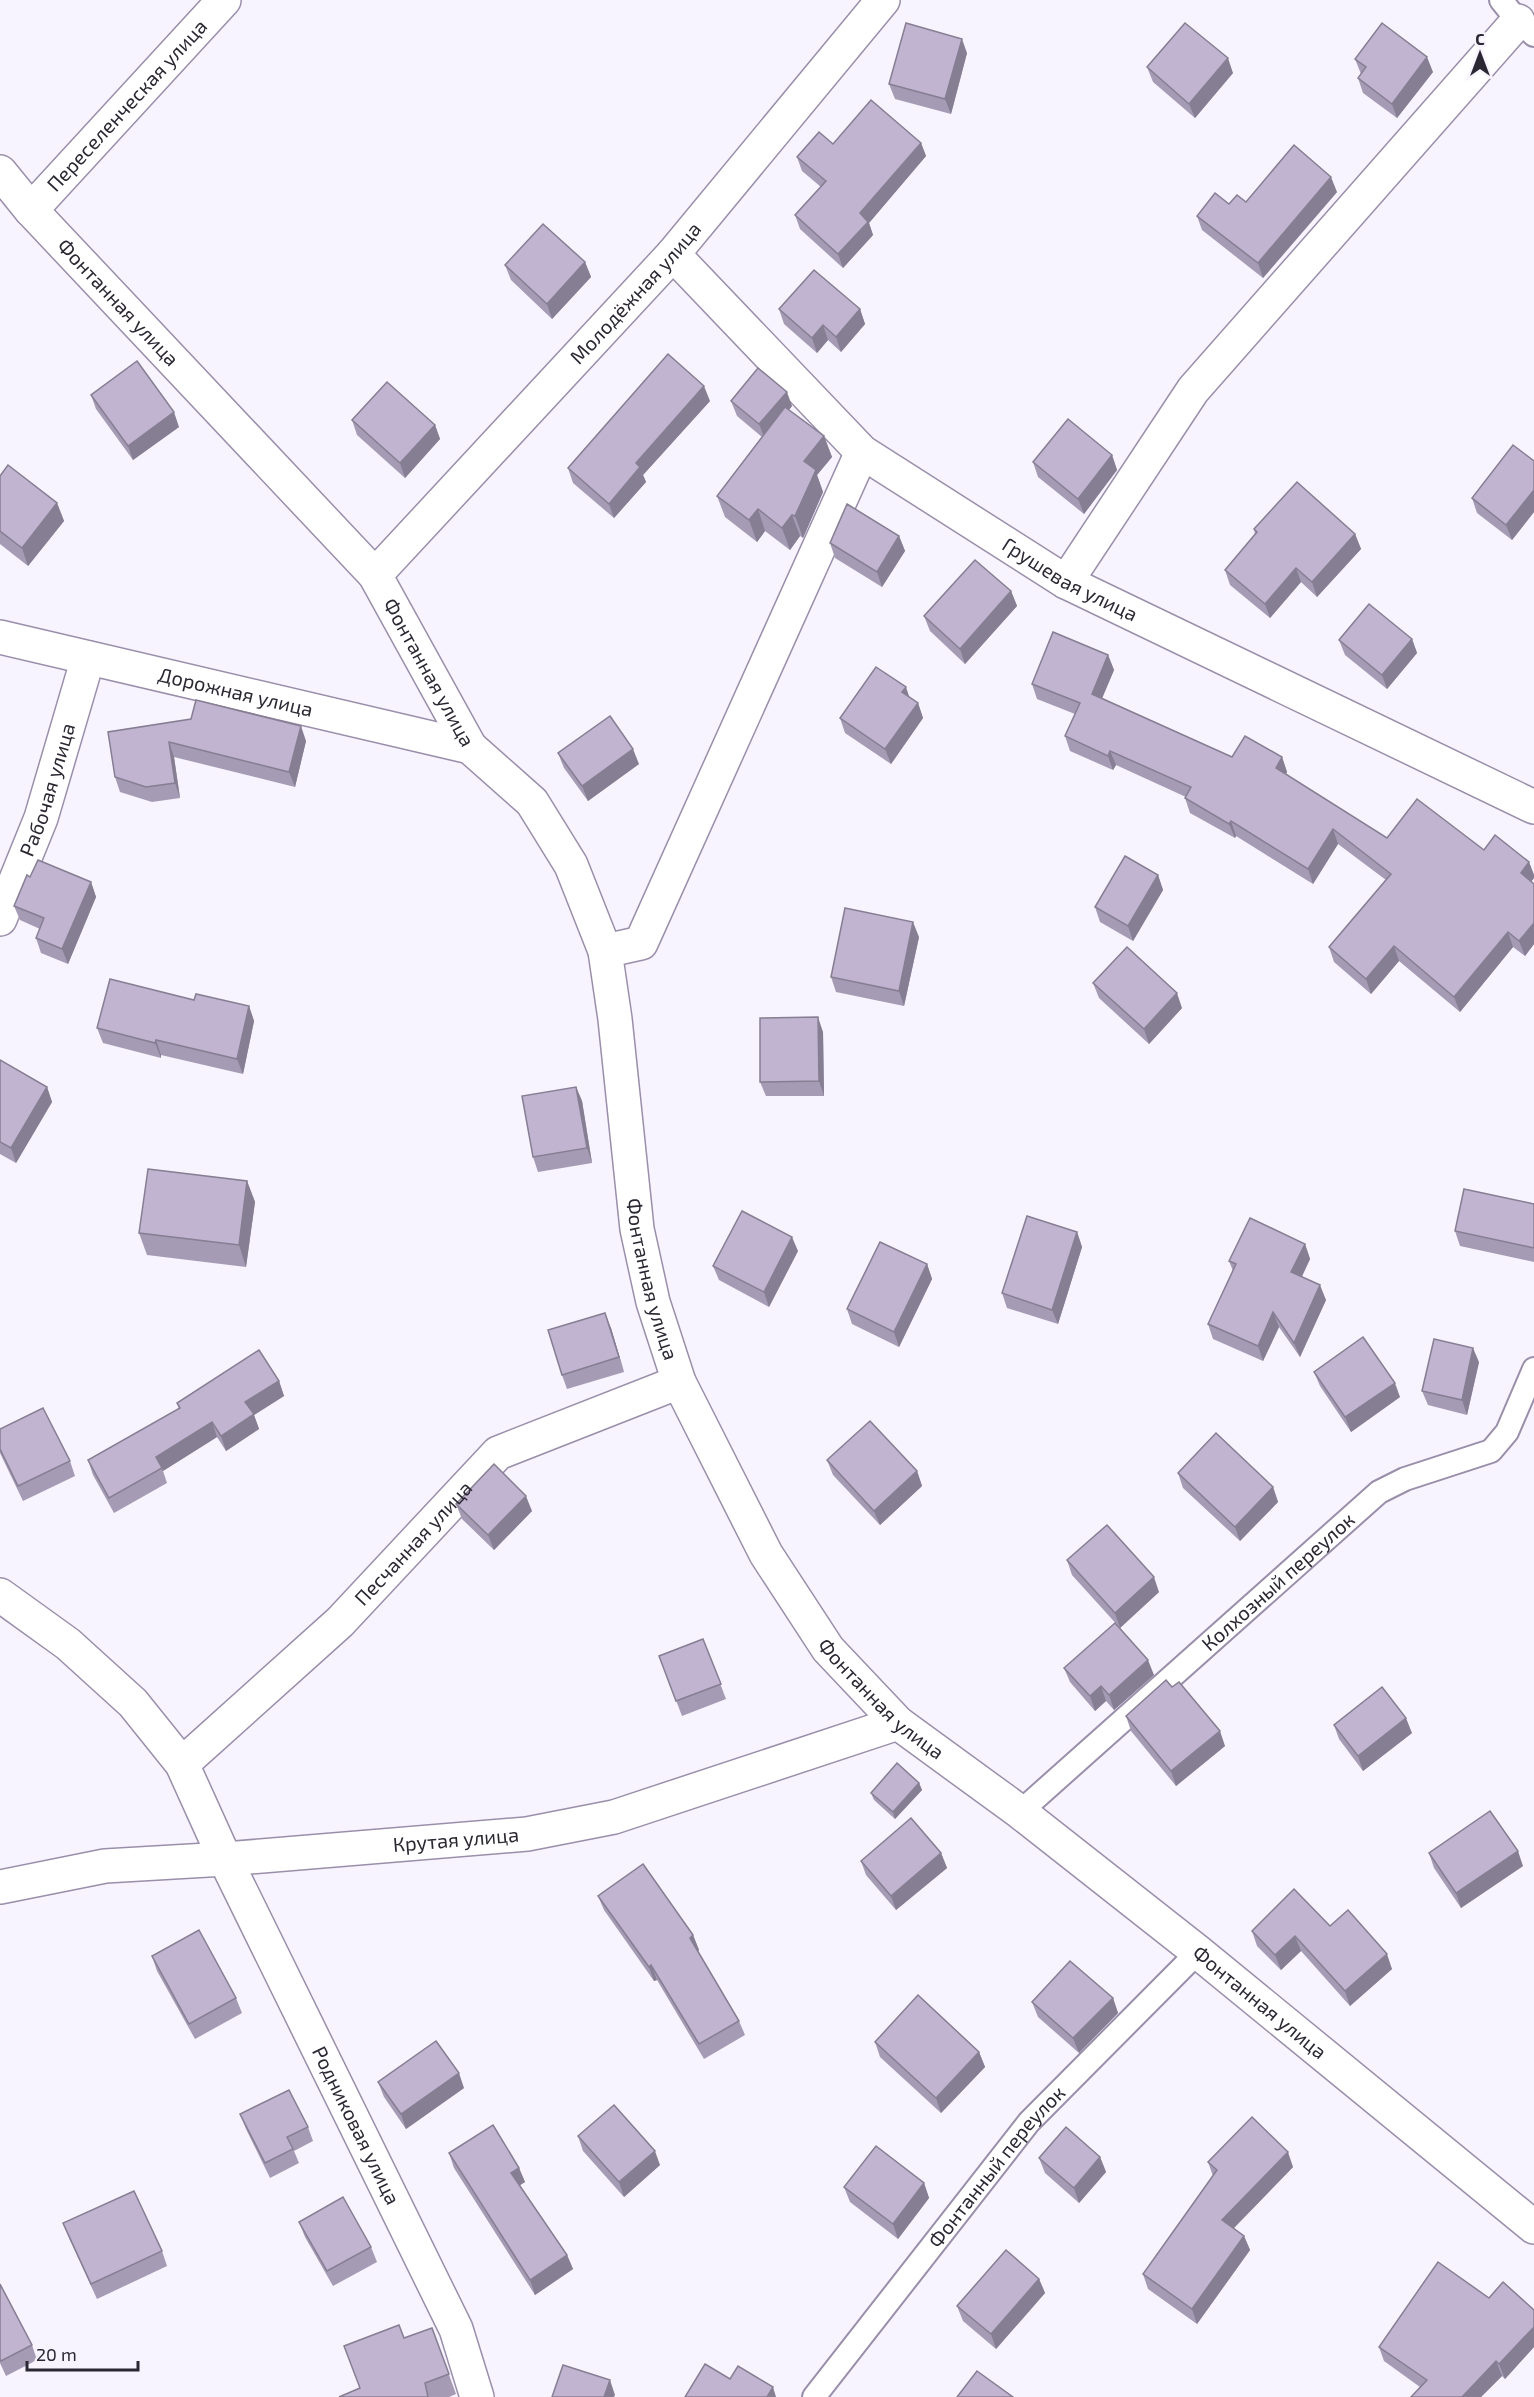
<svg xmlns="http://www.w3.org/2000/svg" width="1534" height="2397" font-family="'Exo 2',sans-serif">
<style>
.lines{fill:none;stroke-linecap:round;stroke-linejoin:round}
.lane-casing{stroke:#9a8faa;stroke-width:26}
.street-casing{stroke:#9a8faa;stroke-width:36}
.secondary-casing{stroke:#9a8faa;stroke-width:36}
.lane{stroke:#fff;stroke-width:22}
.street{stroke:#fff;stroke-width:33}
.secondary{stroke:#fff;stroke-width:33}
.wall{fill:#a59bb4}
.shaded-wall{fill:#867e92}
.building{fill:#c0b4d1;stroke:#867e92;stroke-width:1.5}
.labels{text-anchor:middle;stroke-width:6;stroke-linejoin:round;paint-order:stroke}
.street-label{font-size:20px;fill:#2c2833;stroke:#f7f3ff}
</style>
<rect width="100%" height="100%" fill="#f7f3ff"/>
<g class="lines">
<g class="lane-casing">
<g id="lane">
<path d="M1501,0l17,21 16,14"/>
<path id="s1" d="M1020,1812l359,-320 26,-13 86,-28 16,-19 27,-63"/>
<path id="s2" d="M814,2397l215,-275 169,-170"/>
</g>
</g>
<g class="street-casing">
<g id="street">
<path id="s3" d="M0,172l31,38 344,365 95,172"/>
<path id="s4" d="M31,210l193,-210"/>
<path id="s5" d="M673,254l189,198 204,130 468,225"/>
<path id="s6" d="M375,575l298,-321 210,-254"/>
<path d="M1066,582l127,-192 325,-369"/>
<path id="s7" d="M0,919l41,-101 47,-160"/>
<path d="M605,951l36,-8 221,-491"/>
<path id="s8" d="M0,1595l68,49 65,59 49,61 43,95 231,470 21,68"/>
<path id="s9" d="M182,1764l158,-142 158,-169 181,-71"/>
<path id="s10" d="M0,1887l105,-21 120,-7 302,-25 87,-17 284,-94"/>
</g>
</g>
<g class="secondary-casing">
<g id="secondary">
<path id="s11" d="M0,637l470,110 62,55 39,63 34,86 10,68 22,210 16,73 26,80 87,172 62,95 70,74 122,89 178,140 336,275"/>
</g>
</g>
<use href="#lane" class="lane"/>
<use href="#street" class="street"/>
<use href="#secondary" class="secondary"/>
</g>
<g class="wall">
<path d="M967,53l-16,61 -56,-15 -6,-15z"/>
<path d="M1355,59l78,13 -36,46 -34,-25 -5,-15 3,-4z"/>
<path d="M1147,67l86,6 -38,45 -42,-36z"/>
<path d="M921,143l5,13 -57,67 4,12 -30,33 -43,-39 -5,-14 26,-28 -19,-16 -5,-14 36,-13z"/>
<path d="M1337,192l-74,86 -61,-48 -5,-14 32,-12z"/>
<path d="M585,262l6,15 -39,42 -41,-39 -6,-15z"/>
<path d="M779,309h81l5,15 -24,28 -13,-12 -11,13 -33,-29z"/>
<path d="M91,395l88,32 -46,33 -37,-51z"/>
<path d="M710,401l-67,74 3,7 -32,36 -41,-35 -5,-15z"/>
<path d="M731,401l61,5 -3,4 35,26 8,21 -15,18 6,17 -20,46 -3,-2 -10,14 -25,-19 -8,11 -32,-25 -8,-21 45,-59 -25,-21z"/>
<path d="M352,420l83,5 5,14 -35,39 -48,-43z"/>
<path d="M1112,455l5,15 -33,44 -46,-37 -5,-15z"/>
<path d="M1534,461v51l-22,28 -35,-27 -5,-15z"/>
<path d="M0,476l57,27 7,18 -36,45 -28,-22z"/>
<path d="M1254,529l101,5 6,15 -44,48 -16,-15 -31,36 -40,-33 -5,-15 30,-36z"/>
<path d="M899,536l6,15 -23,36 -47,-29 -5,-15z"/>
<path d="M1011,591l6,15 -52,58 -35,-33 -6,-15z"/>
<path d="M1412,639l5,14 -30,36 -42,-34 -6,-15z"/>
<path d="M1108,655l6,15 -12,28 130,59h50l5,15 -1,2 101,64 97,12 45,12 5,13v3l-3,4 3,2v60l-9,12 -12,-9 -53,65 -61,-51 -28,33 -37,-32 -5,-15 57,-67 -48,-36 -25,40 -77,-48 -1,2 -45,-25 -5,-15 1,-1 -70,-32 -3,5 -43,-19 -5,-15 10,-22 -38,-15 -5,-15z"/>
<path d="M918,703l5,15 -32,46 -46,-31 -5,-15z"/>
<path d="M108,732l198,9 -11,46 -121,-30 6,41 -28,4 -32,-10 -5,-15z"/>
<path d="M558,753l81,11 -51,37 -24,-33z"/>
<path d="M1158,875l5,15 -30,51 -33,-19 -5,-15z"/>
<path d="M30,877l61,5 5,15 -28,67 -27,-11 -5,-15 4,-9 -20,-9 -6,-14z"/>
<path d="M919,937l-15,69 -68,-14 -5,-15z"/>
<path d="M1093,983l89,25 -33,36 -50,-46z"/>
<path d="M194,1000l55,6 5,15 -11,53 -82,-19v3l-58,-15 -6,-15z"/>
<path d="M823,1032l1,64h-58l-6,-14z"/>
<path d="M0,1060l47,27 5,15 -36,61 -16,-9z"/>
<path d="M576,1087l6,14 10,62 -54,9 -5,-15z"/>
<path d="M247,1181l8,21 -9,65 -99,-12 -8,-22z"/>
<path d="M1534,1204v58l-74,-16 -5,-15z"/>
<path d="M1077,1232l5,15 -24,77 -51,-16 -5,-15z"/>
<path d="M1305,1244l5,15 -8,17 24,24 -26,57 -21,-30 -16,34 -50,-22 -5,-15 25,-53 -4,-10z"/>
<path d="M798,1251l-29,56 -50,-27 -6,-14z"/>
<path d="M927,1264l5,15 -33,68 -47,-23 -5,-15z"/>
<path d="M611,1328l13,44 -57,17 -5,-14z"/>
<path d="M1479,1362l-12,53 -39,-10 -6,-14z"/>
<path d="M1314,1372l86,25 -49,35 -31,-46z"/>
<path d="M279,1381l5,15 -30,19 5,14 -33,22 -9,-14 -54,34 4,12 -53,30 -21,-38 -5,-15 91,-51 -2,-6z"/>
<path d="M0,1429l70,32 5,15 -52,25 -23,-48z"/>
<path d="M827,1460l90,11 5,15 -42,39 -47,-50z"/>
<path d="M1178,1473l95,14 5,15 -38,39 -57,-53z"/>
<path d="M456,1504l76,7 -38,39 -32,-31z"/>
<path d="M1067,1560l92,32 -39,36 -48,-53z"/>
<path d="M703,1639l23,60 -44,17 -23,-60z"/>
<path d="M1064,1668l90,7 -40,35 -8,-9 -11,10 -25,-29z"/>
<path d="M1172,1687l53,59 -49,40 -45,-55 -5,-15z"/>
<path d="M1334,1725l78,8 -49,38 -24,-32z"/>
<path d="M919,1783l3,7 -27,29 -21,-19 -3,-7z"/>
<path d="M941,1853l6,15 -51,42 -30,-35 -5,-14z"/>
<path d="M1429,1853l94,13 -62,42 -27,-40z"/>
<path d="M598,1896l95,39 6,15 -1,1 41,70 6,14 -41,24 -47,-79 -3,1 -50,-71z"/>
<path d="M1330,1926l62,43 -42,37 -49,-55 -20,19 -24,-24 -5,-15z"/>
<path d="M152,1956l84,42 6,15 -47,26 -38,-68z"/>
<path d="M1113,1998l5,15 -39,40 -41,-36 -6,-15z"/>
<path d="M875,2042l104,10 6,15 -44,46 -61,-56z"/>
<path d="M378,2082l86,6 -58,41 -22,-32z"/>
<path d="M240,2114l68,13 5,14 -19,10 5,12 -29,15 -24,-49z"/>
<path d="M578,2136l82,29 -36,32 -41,-46z"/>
<path d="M449,2153l70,15 6,14 -5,3 47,70 6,14 -38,26 -81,-127z"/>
<path d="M1100,2157l6,15 -27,31 -34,-30 -6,-15z"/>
<path d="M1208,2162l85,5 -59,61 10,8 6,14 -53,74 -49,-35 -5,-15 70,-98z"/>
<path d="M924,2183l5,15 -31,41 -48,-37 -6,-15z"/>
<path d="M299,2222l72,25 6,15 -44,24 -28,-49z"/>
<path d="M63,2223l99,28 5,15 -70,33 -28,-61z"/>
<path d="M1039,2279l6,14 -49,56 -33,-28 -6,-15z"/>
<path d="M0,2284l32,61 5,15 -31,16 -6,-13z"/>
<path d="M1489,2298l45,12v37l-29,32 -3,-3 -21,21h-70l9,-10 -36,-26 -5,-14z"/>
<path d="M432,2328l24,66 -7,3h-110l21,-9 44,-50z"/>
</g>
<g class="shaded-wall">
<path d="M962,39l5,14 -16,61 -6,-15z"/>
<path d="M1427,57l6,15 -36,46 -5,-14z"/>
<path d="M1228,58l5,15 -38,45 -6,-14z"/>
<path d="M921,143l5,13 -57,67 4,12 -30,33 -5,-14 22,-41z"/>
<path d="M1331,177l6,15 -74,86 -5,-15z"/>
<path d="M585,262l6,15 -39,42 -5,-15z"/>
<path d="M860,309l5,15 -24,28 -5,-15z"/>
<path d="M823,325l5,15 -11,13 -5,-15z"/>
<path d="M704,386l6,15 -67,74 3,7 -32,36 -5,-14 27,-41z"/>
<path d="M787,392l5,14 -27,33 -6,-15z"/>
<path d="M174,412l5,15 -46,33 -5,-14z"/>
<path d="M435,425l5,14 -35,39 -5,-15z"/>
<path d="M824,436l8,21 -15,18 6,17 -20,46 -8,-22 9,-55z"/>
<path d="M1112,455l5,15 -33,44 -6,-15z"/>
<path d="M1534,490v22l-22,28 -6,-15z"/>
<path d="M57,503l7,18 -36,45 -6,-18z"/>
<path d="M758,509l7,22 -8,11 -8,-22z"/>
<path d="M792,515l8,21 -10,14 -8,-22z"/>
<path d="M1355,534l6,15 -44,48 -5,-15z"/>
<path d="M899,536l6,15 -23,36 -5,-15z"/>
<path d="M1296,568l5,14 -31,36 -5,-14z"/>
<path d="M1011,591l6,15 -52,58 -5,-15z"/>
<path d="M1412,639l5,14 -30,36 -5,-14z"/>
<path d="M1108,655l6,15 -16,38 -6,-14z"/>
<path d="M906,687l5,15 -9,-10z"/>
<path d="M918,703l5,15 -32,46 -6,-15z"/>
<path d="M301,726l5,15 -11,46 -6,-15z"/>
<path d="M169,742l5,15 6,41 -5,-15z"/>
<path d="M633,749l6,15 -51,37 -6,-15z"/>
<path d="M1110,751l6,14 -3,5 -5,-14z"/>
<path d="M1282,757l5,15 -6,11 -5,-15z"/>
<path d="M1231,821l5,15 -1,2 -6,-14z"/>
<path d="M1333,829l5,15 -25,40 -5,-15z"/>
<path d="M1529,862l5,13v3l-8,10 -5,-15z"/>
<path d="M1158,875l5,15 -30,51 -5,-15z"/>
<path d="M91,882l5,15 -28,67 -6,-15z"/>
<path d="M913,922l6,15 -15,69 -5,-15z"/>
<path d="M1534,923v21l-9,12 -6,-15z"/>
<path d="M1508,932l5,15 -53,65 -6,-15z"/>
<path d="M1394,946l5,15 -28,33 -5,-15z"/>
<path d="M1177,993l5,15 -33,36 -5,-15z"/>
<path d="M249,1006l5,15 -11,53 -6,-15z"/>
<path d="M818,1017l5,15 1,64 -5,-15z"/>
<path d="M156,1040l5,15v3l-6,-15z"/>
<path d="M47,1087l5,15 -36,61 -5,-15z"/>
<path d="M576,1087l6,14 10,62 -5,-15z"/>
<path d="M247,1181l8,21 -9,65 -7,-22z"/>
<path d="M1077,1232l5,15 -24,77 -6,-14z"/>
<path d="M792,1237l6,14 -29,56 -5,-15z"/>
<path d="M1305,1244l5,15 -13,28 -6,-15z"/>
<path d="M927,1264l5,15 -33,68 -5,-15z"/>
<path d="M1320,1285l6,15 -26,57 -6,-14z"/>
<path d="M1273,1312l6,15 -16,34 -5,-15z"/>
<path d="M605,1313l6,15 13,44 -5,-15z"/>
<path d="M1473,1348l6,14 -12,53 -5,-15z"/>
<path d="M279,1381l5,15 -30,19 5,14 -33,22 -5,-15 24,-34z"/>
<path d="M1395,1383l5,14 -49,35 -6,-15z"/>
<path d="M212,1422l5,15 -54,34 -7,-14z"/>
<path d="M917,1471l5,15 -42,39 -6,-14z"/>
<path d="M1273,1487l5,15 -38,39 -5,-14z"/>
<path d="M526,1496l6,15 -38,39 -6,-15z"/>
<path d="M1154,1577l5,15 -39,36 -5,-15z"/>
<path d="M1148,1660l6,15 -40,35 -5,-15z"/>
<path d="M1101,1686l5,15 -11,10 -5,-15z"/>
<path d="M1406,1718l6,15 -49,38 -5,-15z"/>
<path d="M1220,1731l5,15 -49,40 -5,-15z"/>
<path d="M919,1783l3,7 -27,29 -2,-7z"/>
<path d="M1518,1851l5,15 -62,42 -5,-15z"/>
<path d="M941,1853l6,15 -51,42 -5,-14z"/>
<path d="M693,1935l6,15 -3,3 -6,-15z"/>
<path d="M1295,1936l6,15 -20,19 -6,-15z"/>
<path d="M1387,1954l5,15 -42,37 -5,-15z"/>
<path d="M651,1965l6,15 -3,1 -5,-14z"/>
<path d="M1113,1998l5,15 -39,40 -6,-15z"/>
<path d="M979,2052l6,15 -44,46 -5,-15z"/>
<path d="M459,2073l5,15 -58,41 -5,-15z"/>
<path d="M655,2151l5,14 -36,32 -5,-15z"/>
<path d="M1288,2152l5,15 -66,68 -5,-15z"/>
<path d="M1100,2157l6,15 -27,31 -5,-15z"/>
<path d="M519,2168l6,14 -8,5 -6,-14z"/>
<path d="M924,2183l5,15 -31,41 -5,-15z"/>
<path d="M1244,2236l6,14 -53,74 -5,-15z"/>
<path d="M567,2255l6,14 -38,26 -5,-15z"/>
<path d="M1039,2279l6,14 -49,56 -5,-15z"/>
<path d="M1534,2327v20l-29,32 -6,-15z"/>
<path d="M1496,2361l6,15 -21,21h-19z"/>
<path d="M610,2380l5,15 -1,2h-10z"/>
<path d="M773,2387l3,10h-9z"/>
</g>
<g class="building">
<path d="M906,23l56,16 -17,60 -56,-15z"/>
<path d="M1185,23l43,35 -39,46 -42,-37z"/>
<path d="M1382,23l45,34 -35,47 -34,-26 8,-11 -11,-8z"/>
<path d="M871,100l50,43 -61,70 8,9 -30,32 -43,-39 31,-34 -29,-24 22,-25 14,12z"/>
<path d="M1294,145l37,32 -73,86 -61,-47 18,-23 14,11 8,-9 9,7z"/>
<path d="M543,224l42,38 -38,42 -42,-39z"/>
<path d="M814,270l46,39 -24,28 -13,-12 -11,13 -33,-29z"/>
<path d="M668,354l36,32 -68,77 4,4 -31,37 -41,-36z"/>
<path d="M137,361l37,51 -46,34 -37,-51z"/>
<path d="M758,368l29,24 -28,32 -28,-23z"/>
<path d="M387,382l48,43 -35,38 -48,-43z"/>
<path d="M785,407l39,29 -20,25 12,9 -21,46 -3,-1 -10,13 -24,-19 -9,11 -32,-24z"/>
<path d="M1068,419l44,36 -34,44 -45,-37z"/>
<path d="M1513,445l21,16v29l-28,35 -34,-27z"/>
<path d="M8,465l49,38 -35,45 -22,-17v-55z"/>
<path d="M1297,482l58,52 -43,48 -16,-14 -31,36 -40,-34 32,-38 -3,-3z"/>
<path d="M847,504l52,32 -22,36 -47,-29z"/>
<path d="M975,560l36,31 -51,58 -36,-33z"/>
<path d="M1369,604l43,35 -30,36 -43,-35z"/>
<path d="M1053,632l55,23 -16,39 140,63 13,-21 37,21 -6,11 111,70 30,-39 67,51 11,-15 34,27 -8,11 13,11v39l-15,18 -11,-9 -54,65 -60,-51 -28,33 -37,-32 62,-73 -58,-45 -25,40 -77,-48 -2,3 -44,-26 6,-11 -81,-36 -2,5 -43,-20 15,-33 -48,-19z"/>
<path d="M876,667l30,20 -4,5 16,11 -33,46 -45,-31z"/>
<path d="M196,700l105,26 -12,46 -120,-30 6,41 -29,4 -31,-10 -7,-45 83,-13z"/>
<path d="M610,716l23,33 -51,37 -24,-33z"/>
<path d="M1125,856l33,19 -30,51 -33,-19z"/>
<path d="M38,860l53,22 -29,67 -26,-11 8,-20 -30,-12 13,-31 3,2z"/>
<path d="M845,908l68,14 -14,69 -68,-14z"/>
<path d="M1127,947l50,46 -33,36 -51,-46z"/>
<path d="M110,979l84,21 2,-6 53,12 -12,53 -81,-19 -1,3 -58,-15z"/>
<path d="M818,1017l1,64 -59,1v-64z"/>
<path d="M0,1060l47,27 -36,61 -11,-6z"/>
<path d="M576,1087l11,61 -54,9 -11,-61z"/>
<path d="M148,1169l99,12 -8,64 -100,-12z"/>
<path d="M1464,1189l70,15v44l-79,-17z"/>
<path d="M742,1211l50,26 -28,55 -51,-26z"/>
<path d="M1027,1216l50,16 -25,78 -50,-17z"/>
<path d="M1250,1218l55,26 -14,28 29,13 -26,58 -21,-31 -15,34 -50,-22 28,-60 -7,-3z"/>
<path d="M880,1242l47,22 -33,68 -47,-23z"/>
<path d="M605,1313l14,44 -57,18 -14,-45z"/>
<path d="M1363,1337l32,46 -50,34 -31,-45z"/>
<path d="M1434,1339l39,9 -11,52 -40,-9z"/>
<path d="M259,1350l20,31 -34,21 9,12 -33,22 -9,-14 -56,35 6,11 -53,30 -21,-38 92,-52 -3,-5z"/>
<path d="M43,1408l27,53 -52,25 -18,-37v-20z"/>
<path d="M870,1421l47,50 -43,40 -47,-51z"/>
<path d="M1216,1433l57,54 -38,40 -57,-54z"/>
<path d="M494,1464l32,32 -38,39 -32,-31z"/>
<path d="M1107,1525l47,52 -39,36 -48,-53z"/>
<path d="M1115,1623l33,37 -39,35 -8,-9 -11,10 -26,-28z"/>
<path d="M703,1639l18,45 -45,17 -17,-45z"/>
<path d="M1166,1680l6,7 7,-5 41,49 -49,40 -45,-55z"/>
<path d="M1382,1687l24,31 -48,38 -24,-31z"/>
<path d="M897,1763l22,20 -26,29 -22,-19z"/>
<path d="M1490,1811l28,40 -62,42 -27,-40z"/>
<path d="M911,1818l30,35 -50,43 -30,-35z"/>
<path d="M643,1864l50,71 -3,3 49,83 -40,23 -48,-79 -2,2 -51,-71z"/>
<path d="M1294,1889l36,37 18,-16 39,44 -42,37 -50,-55 -20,19 -23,-24z"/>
<path d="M199,1930l37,68 -47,26 -37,-68z"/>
<path d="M1070,1961l43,37 -40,40 -41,-36z"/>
<path d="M918,1995l61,57 -43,46 -61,-56z"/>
<path d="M436,2041l23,32 -58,41 -23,-32z"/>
<path d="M289,2090l19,37 -21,10 6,12 -28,14 -25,-49z"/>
<path d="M614,2105l41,46 -36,31 -41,-46z"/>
<path d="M1252,2117l36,35 -66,68 22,16 -52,73 -49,-35 74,-104 -9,-8z"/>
<path d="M493,2125l26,43 -8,5 56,82 -37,25 -81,-127z"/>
<path d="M1066,2127l34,30 -26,31 -35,-30z"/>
<path d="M876,2146l48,37 -31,41 -49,-37z"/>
<path d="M134,2191l28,60 -71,33 -28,-61z"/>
<path d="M343,2197l28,50 -44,24 -28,-49z"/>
<path d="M1006,2250l33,29 -48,55 -34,-28z"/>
<path d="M1438,2262l51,36 14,-16 31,28v17l-35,37 -3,-3 -34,36h-51l16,-17 -48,-33z"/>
<path d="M0,2284l32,61 -31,16 -1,-2z"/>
<path d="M399,2325l5,13 28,-10 17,46 -24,9 3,14h-89l21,-9 -16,-42z"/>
<path d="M705,2364l25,15 8,-13 35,21 -6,10h-82z"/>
<path d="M563,2365l47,15 -6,17h-52z"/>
<path d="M977,2371l36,26h-56z"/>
</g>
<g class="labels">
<g class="street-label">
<text dy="7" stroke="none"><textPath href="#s4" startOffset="142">Переселенческая улица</textPath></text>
<text dy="7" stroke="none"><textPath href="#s6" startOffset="384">Молодёжная улица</textPath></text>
<text dy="7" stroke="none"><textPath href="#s3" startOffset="176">Фонтанная улица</textPath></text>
<text dy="7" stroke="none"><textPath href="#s5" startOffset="518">Грушевая улица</textPath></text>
<text dy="7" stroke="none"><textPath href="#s3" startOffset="662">Фонтанная улица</textPath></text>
<text dy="7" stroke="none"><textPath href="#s11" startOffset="242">Дорожная улица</textPath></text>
<text dy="7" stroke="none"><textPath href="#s7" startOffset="138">Рабочая улица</textPath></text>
<text dy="7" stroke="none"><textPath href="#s11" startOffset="1064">Фонтанная улица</textPath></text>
<text dy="7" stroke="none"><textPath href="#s9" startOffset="320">Песчанная улица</textPath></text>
<text dy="7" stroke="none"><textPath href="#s1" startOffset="346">Колхозный переулок</textPath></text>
<text dy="7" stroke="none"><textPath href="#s11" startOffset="1550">Фонтанная улица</textPath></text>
<text dy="7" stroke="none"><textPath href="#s10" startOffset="459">Крутая улица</textPath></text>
<text dy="7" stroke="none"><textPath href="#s11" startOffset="2036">Фонтанная улица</textPath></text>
<text dy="7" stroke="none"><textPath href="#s8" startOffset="651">Родниковая улица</textPath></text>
<text dy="7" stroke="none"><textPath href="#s2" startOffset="294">Фонтанный переулок</textPath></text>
</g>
</g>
<g transform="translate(1480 54)" stroke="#f7f3ff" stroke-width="4.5" paint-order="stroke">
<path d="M0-4.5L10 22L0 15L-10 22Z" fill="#2c2833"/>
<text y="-9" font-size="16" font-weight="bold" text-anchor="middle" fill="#2c2833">С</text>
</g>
<path d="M27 2361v9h111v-9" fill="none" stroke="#2c2833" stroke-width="3"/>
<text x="36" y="2361" font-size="18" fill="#2c2833" stroke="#f7f3ff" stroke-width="4.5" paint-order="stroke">20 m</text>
</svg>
